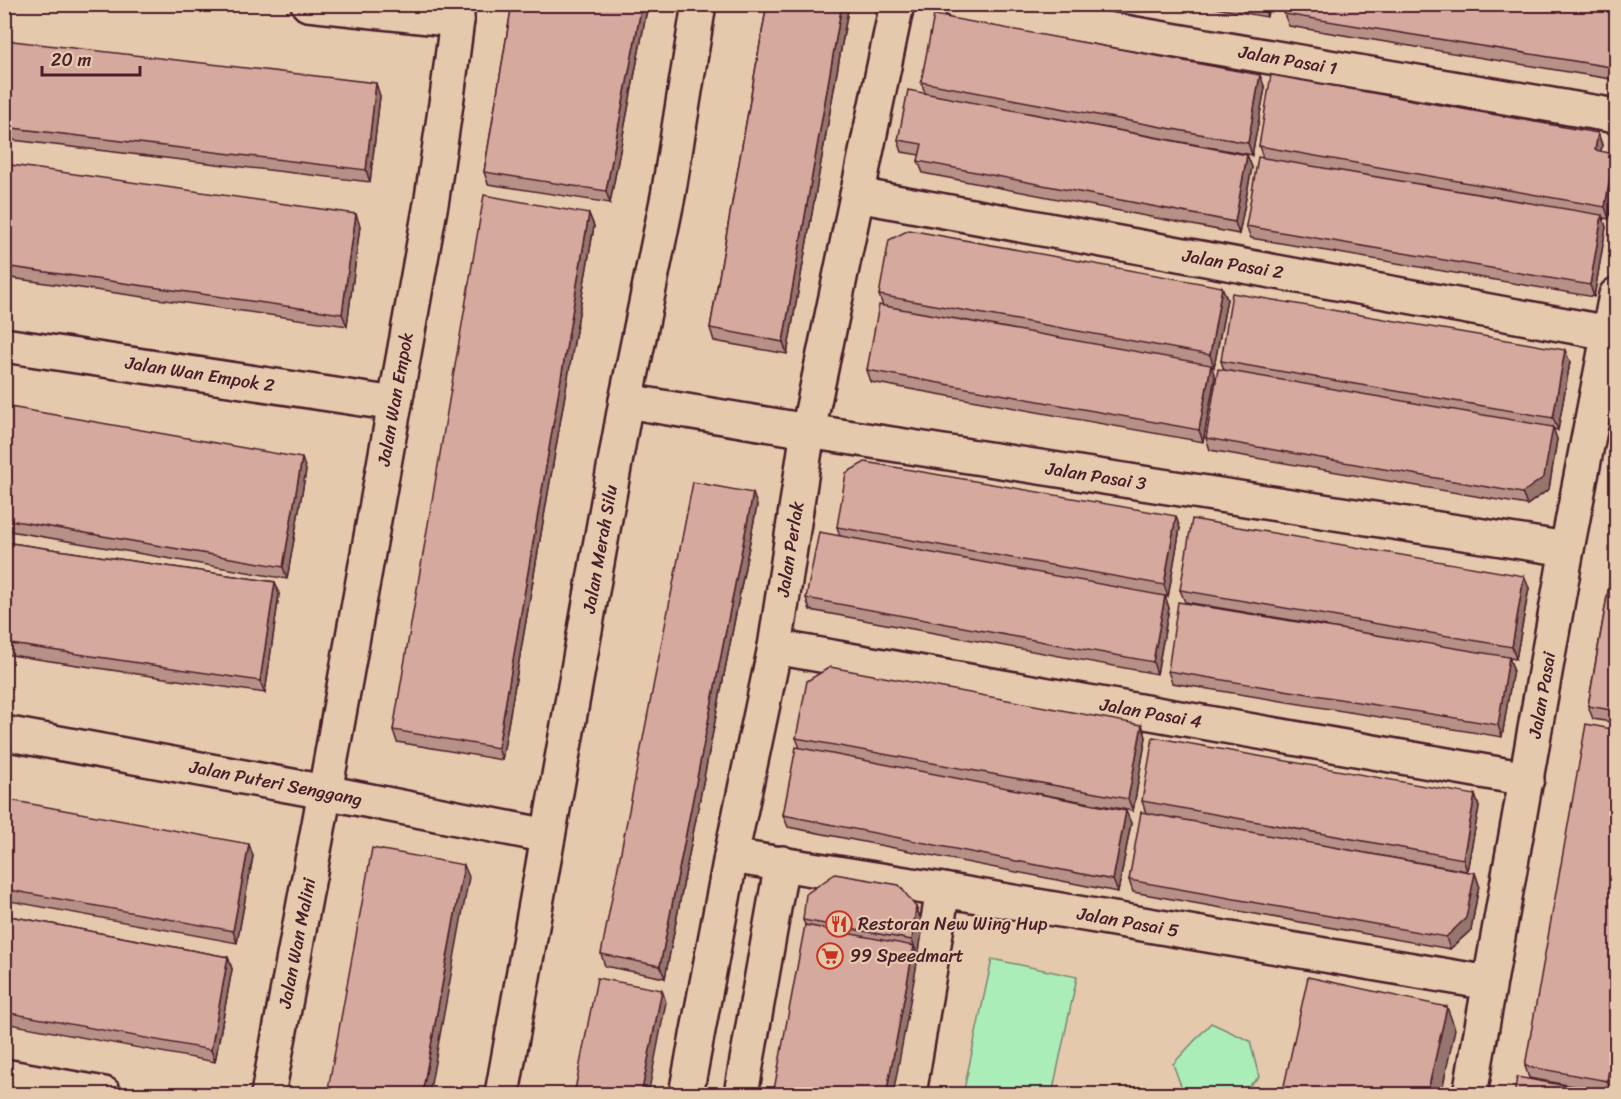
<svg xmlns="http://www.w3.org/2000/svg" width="1621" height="1099" font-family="Sriracha,sans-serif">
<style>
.green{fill:#aaedb8;stroke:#7a8672;stroke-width:1.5}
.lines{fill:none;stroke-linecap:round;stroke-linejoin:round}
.minor-casing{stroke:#4a1f2b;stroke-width:38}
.minor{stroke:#e5c9ac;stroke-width:33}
.wall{fill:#b79187;stroke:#4a1f2b;stroke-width:1.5}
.shaded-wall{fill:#95766e;stroke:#4a1f2b;stroke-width:1.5}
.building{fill:#d5a99d;stroke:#4a1f2b;stroke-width:1.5}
.labels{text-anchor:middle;stroke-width:4.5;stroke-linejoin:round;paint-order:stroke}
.street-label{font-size:18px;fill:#4a1f2b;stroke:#e5c9ac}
.poi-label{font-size:18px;fill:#4a1f2b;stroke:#e5c9ac;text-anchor:start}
</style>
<rect width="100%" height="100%" fill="#e5c9ac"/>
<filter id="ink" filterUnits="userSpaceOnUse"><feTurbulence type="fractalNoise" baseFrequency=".0167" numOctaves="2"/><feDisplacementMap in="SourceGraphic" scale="12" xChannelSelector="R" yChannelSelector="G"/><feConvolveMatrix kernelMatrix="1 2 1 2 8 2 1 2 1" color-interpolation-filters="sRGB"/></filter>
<g filter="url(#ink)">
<g class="green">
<path d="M992,959l85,18 -25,117h-89z"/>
<path d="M1211,1023l39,18 9,36 -19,17h-56l-11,-30z"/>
</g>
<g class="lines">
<g class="minor-casing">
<g id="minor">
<path d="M308,4l149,16"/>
<path d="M960,4l656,112"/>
<path d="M857,195l752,138"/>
<path d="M4,345l391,59"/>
<path d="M626,401l182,30 759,118"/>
<path d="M775,647l752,132"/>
<path d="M4,733l321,59 223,44"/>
<path d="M731,856l212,34 546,93"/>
<path d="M4,1076l100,18"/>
<path d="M268,1094l57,-302 107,-594 15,-101 10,-77v-16"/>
<path d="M502,1094l124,-693 42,-205 31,-192"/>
<path d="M686,1094l45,-238 44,-209 33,-216 89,-427"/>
<path d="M741,1094l41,-231"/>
<path d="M909,1094l34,-204"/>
<path d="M1470,1094l97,-545 49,-254"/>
</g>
</g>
<use href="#minor" class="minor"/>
</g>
<g class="wall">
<path d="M512,4h136l-38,199 -122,-19 -4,-12z"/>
<path d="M767,4h82l-62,350 -73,-13 -4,-13z"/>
<path d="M1192,4h77l-2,13z"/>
<path d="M1617,4v76l-328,-54 -5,-12z"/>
<path d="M4,40l376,56 -10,86 -366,-43z"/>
<path d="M921,82l344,6 -13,67 -179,-33 174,33 5,12 -13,67 -316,-61 -5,-12 2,-6 -18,-3 -4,-12 27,-47z"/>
<path d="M1598,133l4,12 -1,7 13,2 3,7v17l-8,41 -6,-1 3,9 -12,70 -343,-59 -5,-12 17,-68 -4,-12z"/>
<path d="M4,164l356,62 -13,100 -343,-49z"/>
<path d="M589,214l5,12 -92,534 -105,-18 -4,-12z"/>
<path d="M1222,287l5,12 -13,68 -3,-1 4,11 -12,65 -332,-60 -4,-12 16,-64 -4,-11z"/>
<path d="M1221,361l349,1 -12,68 -5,-1 4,10 -8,50 -22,16 -317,-55 -4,-12 18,-68z"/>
<path d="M4,406l302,64 -19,109 -283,-49z"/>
<path d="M757,505l-92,473 -60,-12 -4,-12z"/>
<path d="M837,527l343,1 -12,69 -3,-1 4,12 -12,66 -347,-64 -4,-12 34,-62z"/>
<path d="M1617,539v184l-24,-4 -5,-13z"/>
<path d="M4,542l271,40 4,12 -14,99 -261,-39z"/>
<path d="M1529,588l-13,71 -7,-1 4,11 -11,68 -330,-54 -4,-12 159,-45 -142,-24 -5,-12z"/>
<path d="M1142,725l4,12 -13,74 -98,-18 96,30 -13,69 -330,-65 -5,-12 17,-67 -4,-10z"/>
<path d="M1617,730v333l-6,30 -82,-15 -4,-12z"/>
<path d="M1475,795l4,12 -12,64 -264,-47 272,49 4,12 -8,45 -21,19 -317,-57 -4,-12 17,-67 -4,-12z"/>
<path d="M4,799l249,57 -16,87 -233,-43z"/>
<path d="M916,907l7,18 -5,33 -113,-33 -2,-5z"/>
<path d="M4,915l224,42 4,12 -17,93 -211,-39z"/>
</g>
<g class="shaded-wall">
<path d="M642,4h6l-38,199 -4,-12z"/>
<path d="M842,4h7l-62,350 -4,-12z"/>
<path d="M1263,4h6l-2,13 -4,-12z"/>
<path d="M1260,75l5,13 -13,67 -4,-12z"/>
<path d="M376,83l4,13 -10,86 -4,-12z"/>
<path d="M1598,133l4,12 -3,18 -4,-13z"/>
<path d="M1614,154l3,7v17l-8,41 -4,-12z"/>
<path d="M1247,155l5,12 -13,67 -4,-12z"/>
<path d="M356,214l4,12 -13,100 -5,-12z"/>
<path d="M589,214l5,12 -92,534 -4,-12z"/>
<path d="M1602,215l4,12 -12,70 -4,-12z"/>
<path d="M1222,287l5,12 -13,68 -4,-12z"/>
<path d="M1565,350l5,12 -12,68 -5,-12z"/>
<path d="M1211,365l4,12 -12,65 -4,-12z"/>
<path d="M1553,427l4,12 -8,50 -22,16 -5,-12z"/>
<path d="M302,458l4,12 -19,109 -4,-12z"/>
<path d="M753,493l4,12 -92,473 -5,-12z"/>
<path d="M1176,516l4,12 -12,69 -4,-12z"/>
<path d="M1524,576l5,12 -13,71 -4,-12z"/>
<path d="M275,582l4,12 -14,99 -5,-12z"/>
<path d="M1165,596l4,12 -12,66 -4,-12z"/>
<path d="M1509,657l4,12 -11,68 -4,-12z"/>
<path d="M1142,725l4,12 -13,74 -5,-12z"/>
<path d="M1475,795l4,12 -12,64 -4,-12z"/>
<path d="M1126,811l5,12 -13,69 -5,-12z"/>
<path d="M249,844l4,12 -16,87 -4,-12z"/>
<path d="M464,865l5,12 -40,218h-7z"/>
<path d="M1475,873l4,12 -8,45 -21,19 -4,-12z"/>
<path d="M916,907l7,18 -5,33 -6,-18z"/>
<path d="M914,946l4,12 -25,137h-7z"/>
<path d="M228,957l4,12 -17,93 -4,-12z"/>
<path d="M662,990l4,12 -18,93h-7z"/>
<path d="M1447,1007l8,22 -14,66h-14z"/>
<path d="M1617,1026v37l-6,30 -4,-12z"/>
</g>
<g class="building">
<path d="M512,4h130l-36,187 -122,-19z"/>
<path d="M767,4h75l-59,338 -73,-14z"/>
<path d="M1286,4h331v64l-333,-54z"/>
<path d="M934,15l326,60 -12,68 -327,-61z"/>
<path d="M4,40l372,43 -10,87 -362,-43z"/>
<path d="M1271,75l327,58 -3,17 19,4 -9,53 -346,-61z"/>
<path d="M908,90l339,65 -12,67 -317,-61 4,-17 -24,-4z"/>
<path d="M1258,157l344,58 -12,70 -344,-59z"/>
<path d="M4,164l352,50 -14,100 -338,-48z"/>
<path d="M484,195l105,19 -91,534 -105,-18z"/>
<path d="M909,230l313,57 -12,68 -331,-60 10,-55z"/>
<path d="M1232,293l333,57 -12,68 -332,-57z"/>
<path d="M879,305l332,60 -12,65 -332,-60z"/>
<path d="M1218,369l335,58 -9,50 -22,16 -316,-55z"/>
<path d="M4,406l298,52 -19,109 -279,-48z"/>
<path d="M865,462l311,54 -12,69 -327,-58 9,-54z"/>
<path d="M693,482l60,11 -93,473 -59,-12z"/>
<path d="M1192,519l332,57 -12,71 -332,-57z"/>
<path d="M819,532l346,64 -12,66 -347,-64z"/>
<path d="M1617,539v172l-29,-5z"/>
<path d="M4,542l271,40 -15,99 -256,-38z"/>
<path d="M1178,602l331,55 -11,68 -330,-54z"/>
<path d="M830,667l312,58 -14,74 -332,-61 11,-57z"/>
<path d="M1586,724l31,6v296l-10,55 -82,-15z"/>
<path d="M1153,737l322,58 -12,64 -321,-58z"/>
<path d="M796,747l330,64 -13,69 -330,-65z"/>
<path d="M4,799l245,45 -16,87 -229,-42z"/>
<path d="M1141,812l334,61 -9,45 -20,19 -317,-57z"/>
<path d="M372,848l92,17 -42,230h-95z"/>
<path d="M835,874l64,11 17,22 -4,33 -109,-20 3,-26z"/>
<path d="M4,915l224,42 -17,93 -207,-38z"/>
<path d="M805,925l109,21 -28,149h-113z"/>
<path d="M1308,977l139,30 -20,88h-145z"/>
<path d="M597,978l65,12 -21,105h-67z"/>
<path d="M1517,1077l77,14 -1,4h-79z"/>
</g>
</g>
<defs>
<g id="restaurant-ring" transform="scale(1.35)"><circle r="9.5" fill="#e5c9ac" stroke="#c8321e" stroke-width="1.5"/><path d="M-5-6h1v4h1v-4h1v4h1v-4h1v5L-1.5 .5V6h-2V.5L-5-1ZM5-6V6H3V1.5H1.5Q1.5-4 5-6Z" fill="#c8321e"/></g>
<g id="supermarket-ring" transform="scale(1.35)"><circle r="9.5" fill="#e5c9ac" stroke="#c8321e" stroke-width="1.5"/><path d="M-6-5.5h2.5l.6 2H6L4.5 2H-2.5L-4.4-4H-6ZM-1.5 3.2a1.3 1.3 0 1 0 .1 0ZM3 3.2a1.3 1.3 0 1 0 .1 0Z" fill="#c8321e"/></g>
</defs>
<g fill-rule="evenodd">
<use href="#restaurant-ring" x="839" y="924"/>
<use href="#supermarket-ring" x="830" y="956"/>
</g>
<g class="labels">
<g class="street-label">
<text transform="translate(1288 60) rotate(10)" y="6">Jalan Pasai 1</text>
<text transform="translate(1233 264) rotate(10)" y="6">Jalan Pasai 2</text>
<text transform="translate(200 374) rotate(9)" y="6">Jalan Wan Empok 2</text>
<text transform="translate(395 399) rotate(-80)" y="6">Jalan Wan Empok</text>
<text transform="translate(1096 476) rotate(9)" y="6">Jalan Pasai 3</text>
<text transform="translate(600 549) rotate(-80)" y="6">Jalan Merah Silu</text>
<text transform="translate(790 549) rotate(-81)" y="6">Jalan Perlak</text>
<text transform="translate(1542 695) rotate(-80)" y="6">Jalan Pasai</text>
<text transform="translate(1151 713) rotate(10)" y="6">Jalan Pasai 4</text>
<text transform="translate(276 783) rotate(11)" y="6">Jalan Puteri Senggang</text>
<text transform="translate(1128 922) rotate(10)" y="6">Jalan Pasai 5</text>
<text transform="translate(297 943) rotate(-79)" y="6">Jalan Wan Malini</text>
</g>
<g class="poi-label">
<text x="858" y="930">Restoran New Wing Hup</text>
<text x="850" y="962">99 Speedmart</text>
</g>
</g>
<rect width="1621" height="1099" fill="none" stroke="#e5c9ac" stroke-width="24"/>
<rect x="12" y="12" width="1597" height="1075" fill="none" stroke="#4a1f2b" stroke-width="2" filter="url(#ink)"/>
<path d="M42 66v9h98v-9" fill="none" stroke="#4a1f2b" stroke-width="3"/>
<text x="51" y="66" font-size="18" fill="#4a1f2b" stroke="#e5c9ac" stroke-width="4.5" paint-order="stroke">20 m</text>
</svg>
